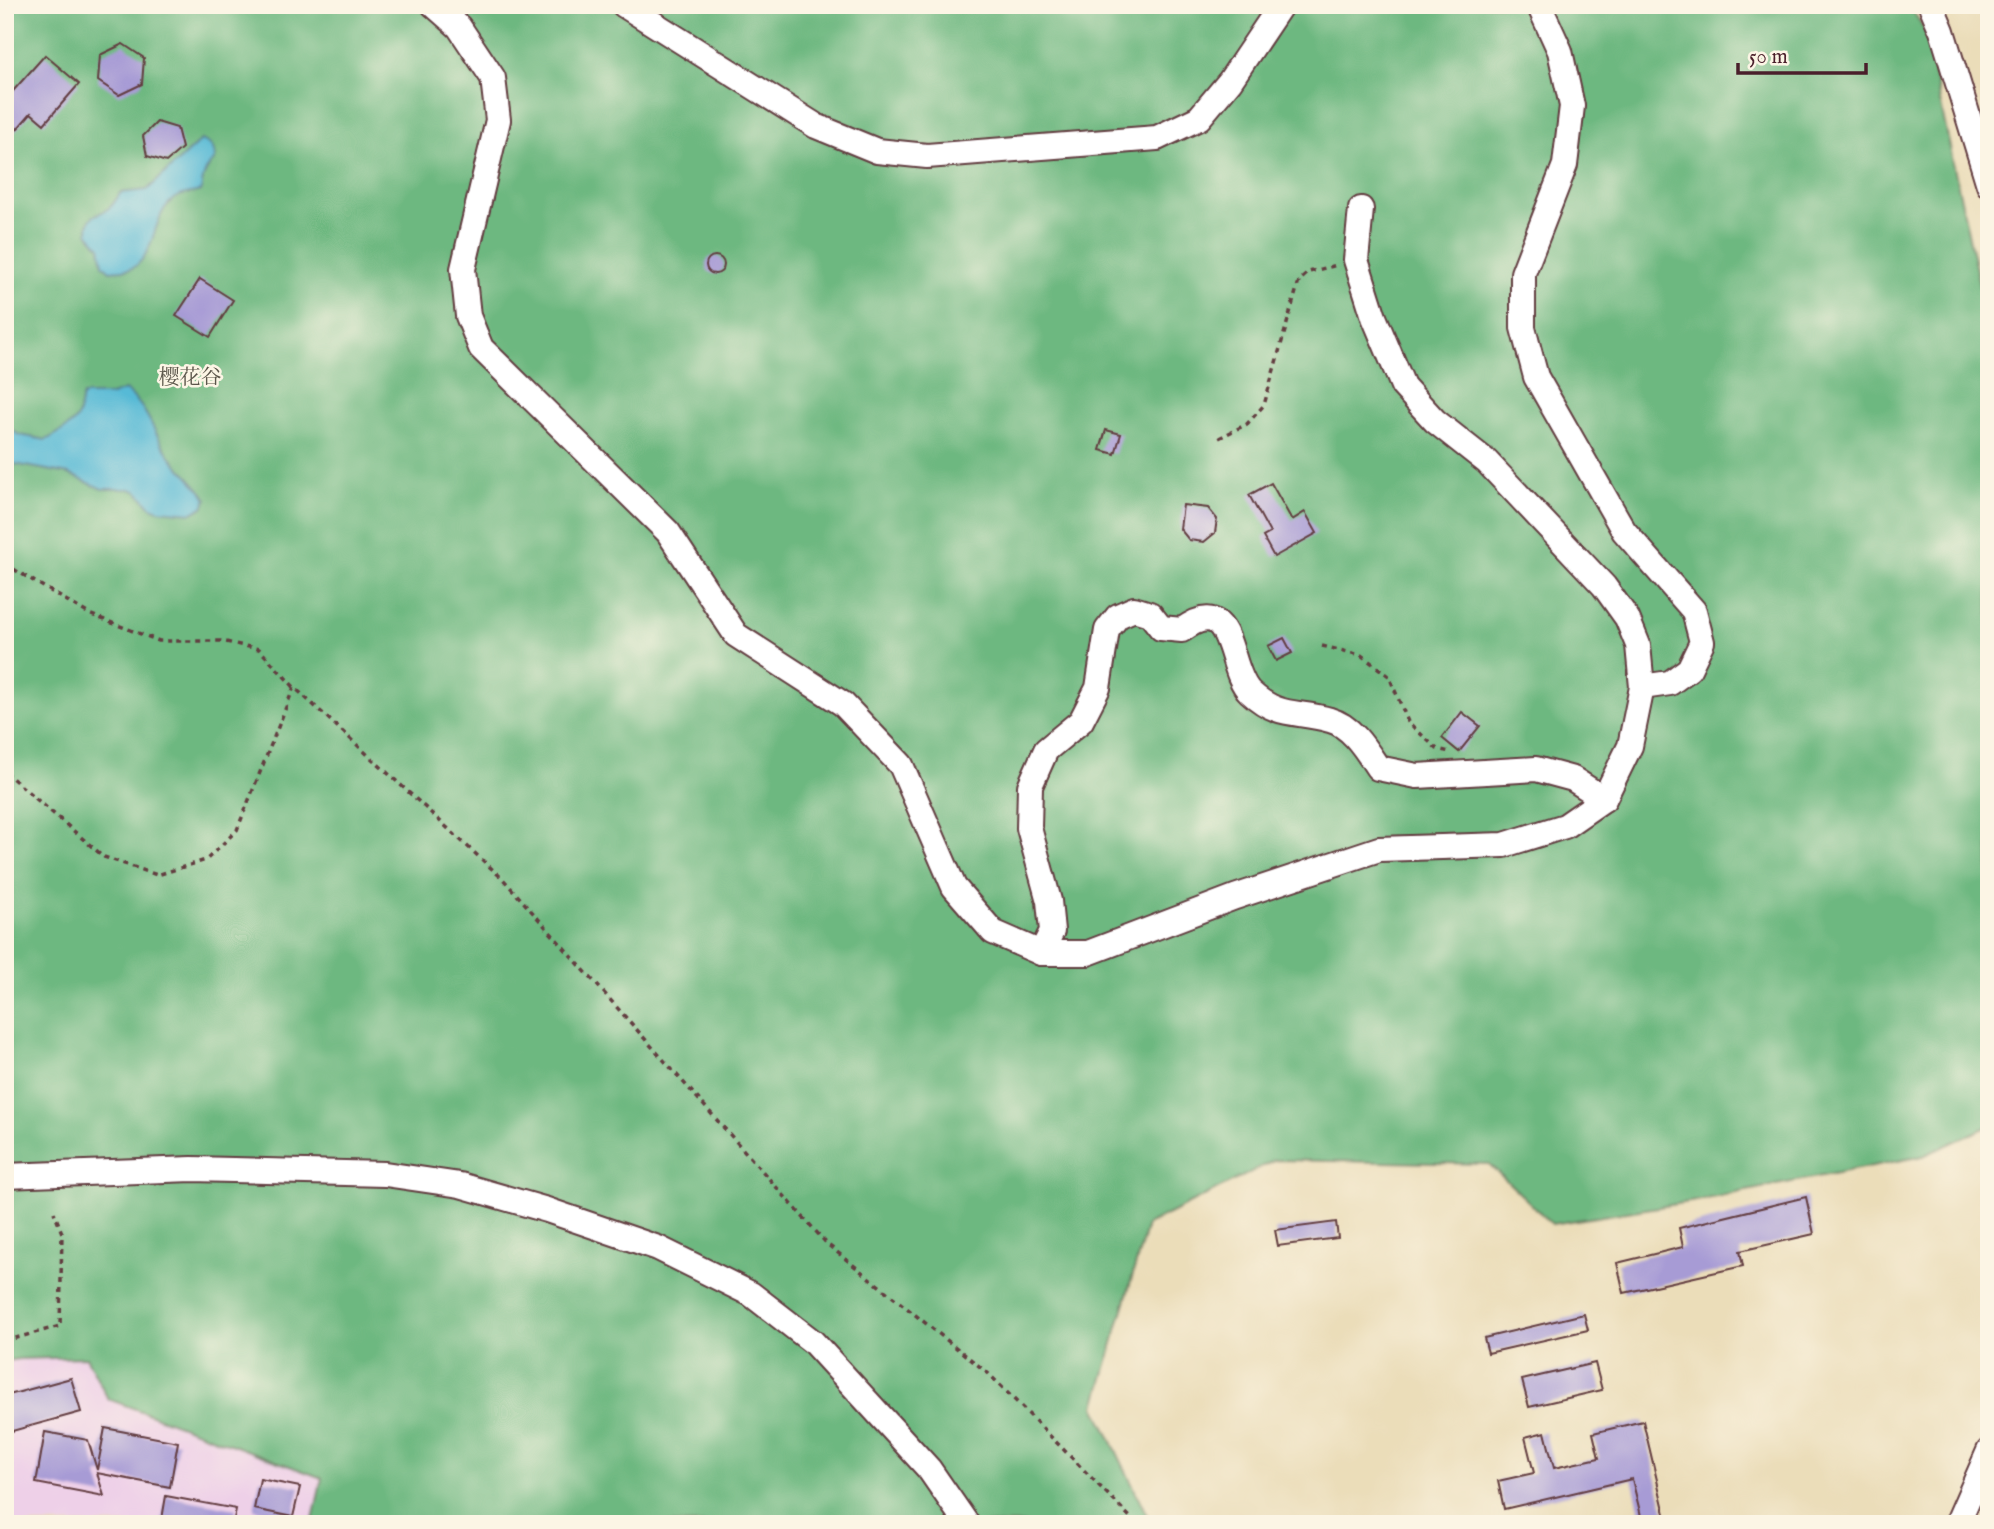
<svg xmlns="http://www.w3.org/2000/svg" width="1994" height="1529" font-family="'IM FELL English','Noto Serif SC',serif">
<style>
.built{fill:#eed0e8}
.forest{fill:#6db880;stroke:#5c6c56;stroke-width:2}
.water{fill:#57bad6;stroke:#506c80;stroke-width:2}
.building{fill:#a79bd5}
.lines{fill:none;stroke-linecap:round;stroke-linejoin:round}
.minor-casing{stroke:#623c40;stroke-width:28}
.path{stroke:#623c40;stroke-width:3.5;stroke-dasharray:5 5;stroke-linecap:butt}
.minor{stroke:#fff;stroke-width:24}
.labels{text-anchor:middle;stroke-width:5;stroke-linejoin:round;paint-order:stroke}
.park-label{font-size:21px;fill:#5c564b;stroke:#fcf5e5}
</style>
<rect width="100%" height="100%" fill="#fcf5e5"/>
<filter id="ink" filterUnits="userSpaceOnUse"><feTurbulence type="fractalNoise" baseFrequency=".0143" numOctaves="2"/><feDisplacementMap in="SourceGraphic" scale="14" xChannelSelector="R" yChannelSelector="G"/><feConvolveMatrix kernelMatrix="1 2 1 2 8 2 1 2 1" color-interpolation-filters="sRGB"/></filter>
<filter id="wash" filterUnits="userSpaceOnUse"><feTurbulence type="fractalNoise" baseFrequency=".00686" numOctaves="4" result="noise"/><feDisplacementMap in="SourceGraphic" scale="28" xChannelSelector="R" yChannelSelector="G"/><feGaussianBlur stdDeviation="1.57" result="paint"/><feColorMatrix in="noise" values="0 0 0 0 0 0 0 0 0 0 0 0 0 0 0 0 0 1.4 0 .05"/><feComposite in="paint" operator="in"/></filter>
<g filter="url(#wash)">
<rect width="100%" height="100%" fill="#ebddb9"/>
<path class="built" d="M86,1357l22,42 215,79 -11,46h-307v-163l14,-2z"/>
<path class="forest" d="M5,5h1904l16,25 55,259 9,10v827l-66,30 -227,45 -144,23 -63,-60 -214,-4 -128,65 -52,181 56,118h-839l10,-46 -214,-79 -22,-42 -67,2 -14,2z"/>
<g class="water">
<path d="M201,140c11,4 14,8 14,20 -11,9 -12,18 -14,31 -7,2 -20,3 -26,7 -22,15 -18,49 -38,67 -7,6 -18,5 -27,6l-7,-6 -3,-18 -12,-14c0,-22 8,-15 21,-25 4,-3 8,-10 11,-15l27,-3z"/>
<path d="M125,390c24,18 27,41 43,63 12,17 28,29 39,46l-4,8 -11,6 -34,-3 -8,-4 -12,-14 -8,-3h-28l-33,-15 -60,-11 -4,-5v-32l15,9 26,5c10,-6 27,-14 32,-24 3,-8 1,-13 5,-21h28z"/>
</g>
<g id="blocks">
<g class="building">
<path d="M123,44l21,14 -2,26 -23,11 -21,-14 2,-26z"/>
<path d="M45,55l34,29 -35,40 -13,-11 -26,30v-43z"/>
<path d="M157,122l20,6 5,20 -16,14 -19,-6 -4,-20z"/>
<circle cx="715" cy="265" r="9"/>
<path d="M200,279l33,21 -23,37 -34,-21z"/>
<path d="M1106,430l15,4 -6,20 -15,-4z"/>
<path d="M1271,483l21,37 13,-8 12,21 -43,24 -11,-20 7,-4 -21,-38z"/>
<path d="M1183,505l25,3 9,11 -2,14 -11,9 -15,-2 -9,-11z"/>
<path d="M1284,638l8,15 -16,8 -8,-15z"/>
<path d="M1462,712l18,14 -21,26 -17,-14z"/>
<path d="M1806,1197l8,37 -74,17 3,15 -119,27 -7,-30 66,-16 -4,-19z"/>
<path d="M1336,1222l2,16 -60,8 -3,-16z"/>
<path d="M1584,1314l4,16 -100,23 -4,-15z"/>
<path d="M1595,1363l7,27 -73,17 -7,-27z"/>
<path d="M71,1378l10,34 -76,21v-37z"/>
<path d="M1643,1421l22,93 -23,6 -10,-41 -128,30 -6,-28 36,-8 -9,-36 20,-5 9,36 45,-10 -6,-25z"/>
<path d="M105,1428l73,14 -8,45 -73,-14 7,23 -68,-13 9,-51 43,8 9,30z"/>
<path d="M260,1479l40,8 -7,30 -39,-8z"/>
<path d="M166,1496l70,13 -3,15h-45l-26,-5z"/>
</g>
</g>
</g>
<g filter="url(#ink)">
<use href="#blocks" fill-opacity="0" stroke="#623c40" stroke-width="2"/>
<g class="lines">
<g class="minor-casing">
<g id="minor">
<path d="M434,5l25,22 34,51 5,42 -35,149 5,47 13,32 187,184 68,103 107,69 58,61 53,122 39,45 48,21h47l147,-56 144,-48 125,-4 61,-19 39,-27 26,-53 12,-59 -4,-42 -11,-27 -23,-32 -117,-124 -52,-41 -32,-35 -29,-69 -18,-57 5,-51"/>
<path d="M624,5l192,121 61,25 50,5 230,-18 42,-20 31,-37 51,-76"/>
<path d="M1539,5l21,46 12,55 -7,59 -42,108v55l13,49 88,154 70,80 8,31 -13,27 -19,14 -28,4"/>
<path d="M1931,5l11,26 47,154"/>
<path d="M1041,953l11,-22 -3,-30 -20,-73 1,-42 16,-36 35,-29 17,-33 9,-58 11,-14 16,-7 16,5 11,14 21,2c54,-39 44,39 68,62 29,27 47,18 80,28 22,6 36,30 48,48l39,8 119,-7 37,10 31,20"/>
<path d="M5,1176l187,-7 193,5 75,11 87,25 111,38 93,46 62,48 116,127 38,55"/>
<path d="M1957,1524l32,-73"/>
</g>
</g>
<g class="path">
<path d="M1219,438l28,-14 17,-19 35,-124 10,-9 28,-7"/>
<path d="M5,564l84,50 70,27h62l38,8 35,38 209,192 324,365 162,130 148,150"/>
<path d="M1322,646l39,9 28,21 19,46 29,27 13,3"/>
<path d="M5,772l99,85 53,18 49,-15 31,-30 57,-143"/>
<path d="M5,1341l55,-15 2,-93 -8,-21"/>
</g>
<use href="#minor" class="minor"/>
</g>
</g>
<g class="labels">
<g class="park-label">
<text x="190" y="384">樱花谷</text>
</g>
</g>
<rect width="1994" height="1529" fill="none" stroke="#fcf5e5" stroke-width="28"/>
<path d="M1738 63v10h128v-10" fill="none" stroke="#4a1f2b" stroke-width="3.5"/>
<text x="1749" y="63" font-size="21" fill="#4a1f2b" stroke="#fcf5e5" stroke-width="5" paint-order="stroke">50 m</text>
</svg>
